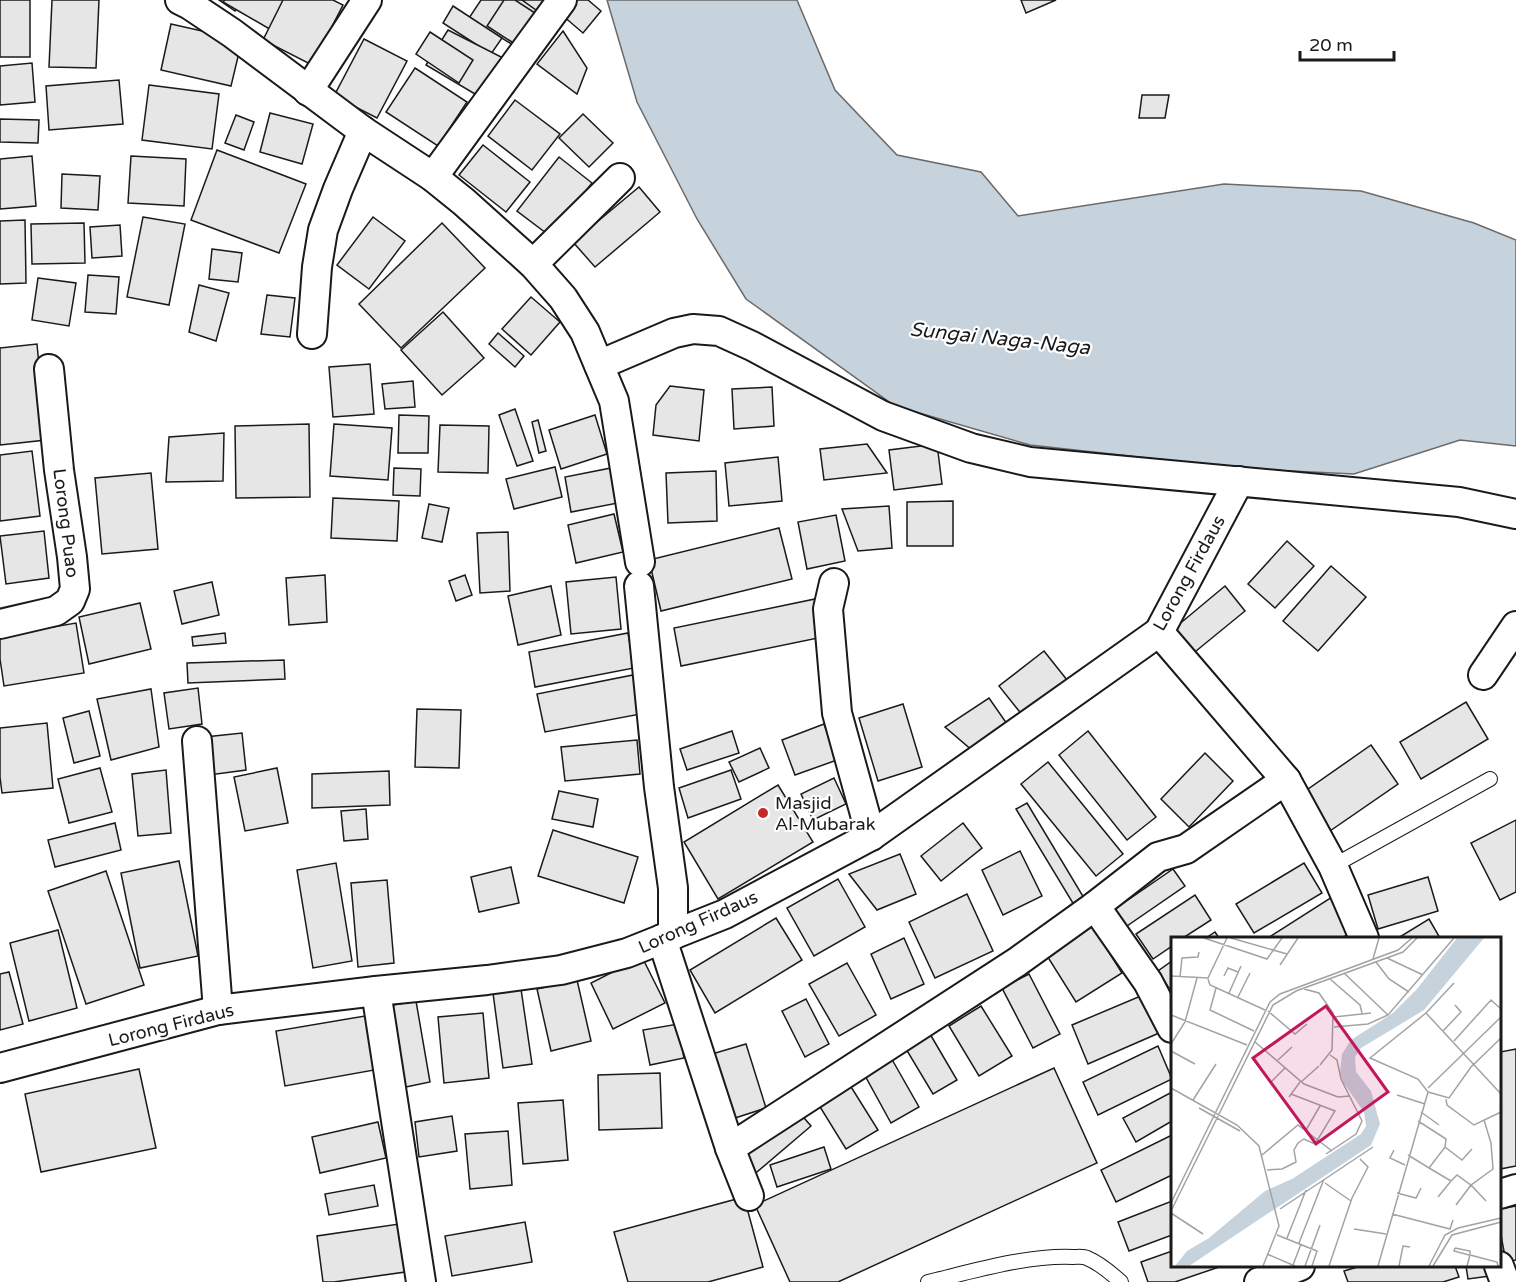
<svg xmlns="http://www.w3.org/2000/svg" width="1516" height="1282" font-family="'Varela Round',sans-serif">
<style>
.water{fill:#c6d2dc;stroke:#6a6a6a;stroke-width:1.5}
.building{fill:#e6e6e6;stroke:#1a1a1a;stroke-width:1.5}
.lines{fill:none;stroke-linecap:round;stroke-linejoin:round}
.lane-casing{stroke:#1a1a1a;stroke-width:16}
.street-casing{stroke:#1a1a1a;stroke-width:32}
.lane{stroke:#fff;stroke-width:14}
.street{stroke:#fff;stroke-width:28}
.poi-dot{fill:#c62828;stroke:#fff;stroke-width:2}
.labels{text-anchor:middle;stroke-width:4.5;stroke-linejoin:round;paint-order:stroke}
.street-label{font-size:18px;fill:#1a1a1a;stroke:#fff}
.poi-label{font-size:18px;fill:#1a1a1a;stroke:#fff;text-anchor:start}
.water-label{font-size:20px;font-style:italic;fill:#1a1a1a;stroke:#fff}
.inset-road{fill:none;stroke:#a3a3a3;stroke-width:1.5}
.view{fill:#c2185b;fill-opacity:0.15;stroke:#c2185b;stroke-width:3}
.inset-edge{fill:none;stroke:#1a1a1a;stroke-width:3}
</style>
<rect width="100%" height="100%" fill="#fff"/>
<path class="water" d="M607,0h190l38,90 62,65 84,17 37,44 206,-32 137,7 113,32 42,17v206l-56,-6 -106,34 -107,-5 -217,-24 -135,-39 -149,-107 -49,-80 -60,-117z"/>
<g class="building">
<rect x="0" y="0" width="30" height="57"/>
<path d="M52,0h47l-3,68 -47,-1z"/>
<path d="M219,0h25l-9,11z"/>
<path d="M225,0h77l-29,31 -50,-29z"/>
<path d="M283,0h50l10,5 -31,60 -49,-25z"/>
<path d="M481,0h42l27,14 -32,34 -49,-30z"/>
<path d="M504,0h11l20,13 -20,31 -28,-18z"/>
<path d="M522,0h32l-11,15z"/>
<path d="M575,0h13l13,11 -18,22 -21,-18z"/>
<path d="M1021,0h35l-30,13z"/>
<path d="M453,6l49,32 -11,16 -48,-31z"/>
<path d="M171,24l71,16 -11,46 -70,-16z"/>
<path d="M448,30l59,30 -32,34 -49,-29z"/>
<path d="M563,31l24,37 -10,26 -40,-30z"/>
<path d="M430,32l43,28 -14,23 -43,-29z"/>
<path d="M364,39l43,22 -30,57 -43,-22z"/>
<path d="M32,63l3,39 -35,3v-39z"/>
<path d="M415,68l52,34 -29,44 -52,-34z"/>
<path d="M119,80l4,44 -74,6 -3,-44z"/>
<path d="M149,85l70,9 -7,55 -70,-9z"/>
<path d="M1142,95h27l-4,23h-26z"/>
<path d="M515,100l45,34 -28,36 -44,-34z"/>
<path d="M270,113l43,11 -11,40 -42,-12z"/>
<path d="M583,114l30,29 -24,24 -30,-29z"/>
<path d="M236,115l18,7 -10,28 -19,-7z"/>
<path d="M0,119l39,1 -1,23 -38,-1z"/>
<path d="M483,145l47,37 -24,30 -47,-37z"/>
<path d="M217,150l89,34 -27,69 -88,-33z"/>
<path d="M32,156l4,50 -36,3v-50z"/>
<path d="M131,156l55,3 -2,47 -56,-3z"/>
<path d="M559,157l33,26 -42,53 -33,-25z"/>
<path d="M62,174l38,2 -2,34 -37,-2z"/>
<path d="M639,187l21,25 -65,55 -22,-25z"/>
<path d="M143,217l42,7 -16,81 -42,-8z"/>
<path d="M373,217l32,24 -36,48 -32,-24z"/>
<path d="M25,220l1,63 -26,1v-63z"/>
<path d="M84,223l1,40 -53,1 -1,-40z"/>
<path d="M442,223l43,45 -84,80 -42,-44z"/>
<path d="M120,225l2,31 -30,2 -2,-31z"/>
<path d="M212,249l30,4 -4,29 -29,-3z"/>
<path d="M88,275l31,2 -3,37 -31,-2z"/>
<path d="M38,278l38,5 -7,43 -37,-6z"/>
<path d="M199,285l30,8 -13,48 -27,-9z"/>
<path d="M267,295l28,3 -5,39 -29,-3z"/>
<path d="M531,297l29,25 -29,33 -29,-26z"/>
<path d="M443,312l41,46 -42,37 -41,-45z"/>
<path d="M498,333l26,23 -9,11 -26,-23z"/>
<path d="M37,344l9,96 -46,5v-97z"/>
<path d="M370,364l4,50 -41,3 -4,-50z"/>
<path d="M413,381l2,26 -30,2 -3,-25z"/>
<path d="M670,386l34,4 -5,51 -46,-6 3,-30z"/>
<path d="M772,387l2,39 -40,3 -2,-40z"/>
<path d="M515,409l18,52 -16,5 -18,-51z"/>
<path d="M399,415l30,1 -1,37h-30z"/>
<path d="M595,415l12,39 -46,15 -12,-39z"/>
<path d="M538,420l8,31 -7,2 -7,-31z"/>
<path d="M309,424l1,73 -74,1 -1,-72z"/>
<path d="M334,424l58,4 -4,52 -58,-4z"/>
<path d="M440,425l49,1 -1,47 -50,-1z"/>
<path d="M224,433l-1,48 -57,1 3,-45z"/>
<path d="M867,444l20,29 -63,7 -4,-31z"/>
<path d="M937,444l5,40 -48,6 -5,-40z"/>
<path d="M32,451l8,65 -40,5v-66z"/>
<path d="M778,457l4,44 -53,5 -4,-43z"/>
<path d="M555,467l7,30 -48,12 -8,-30z"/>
<path d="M394,468l27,1 -1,27 -27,-1z"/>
<path d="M611,468l7,35 -47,9 -6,-35z"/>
<path d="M716,471l1,50 -49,2 -2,-50z"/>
<path d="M151,473l7,76 -56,5 -7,-76z"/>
<path d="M333,498l66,3 -2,40 -66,-3z"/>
<path d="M953,501v45h-46v-44z"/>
<path d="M429,504l20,4 -7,34 -20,-4z"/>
<path d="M889,506l3,42 -34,3 -16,-42z"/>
<path d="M614,514l9,38 -47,11 -8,-38z"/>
<path d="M836,515l9,46 -38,8 -9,-47z"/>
<path d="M779,528l13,51 -131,32 -12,-51z"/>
<path d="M44,531l5,47 -43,6 -6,-48z"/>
<path d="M508,532l2,59 -30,2 -3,-60z"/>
<path d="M1287,541l27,25 -39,42 -27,-24z"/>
<path d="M1331,566l35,31 -48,54 -35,-30z"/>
<path d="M325,575l2,47 -38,3 -3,-47z"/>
<path d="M465,575l7,20 -16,6 -7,-20z"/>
<path d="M616,577l5,52 -50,5 -5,-52z"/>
<path d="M212,582l7,33 -37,9 -8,-33z"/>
<path d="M551,586l10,49 -43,10 -10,-49z"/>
<path d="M1225,586l20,25 -60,49 -20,-24z"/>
<path d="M815,599l8,38 -142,29 -7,-38z"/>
<path d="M140,603l11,46 -62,15 -10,-47z"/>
<path d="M76,623l8,50 -80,13 -4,-27v-23z"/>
<path d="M225,633l1,10 -33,3 -1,-9z"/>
<path d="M628,633l6,35 -99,19 -6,-35z"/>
<path d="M1044,651l27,34 -44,36 -28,-35z"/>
<path d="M284,660l1,19 -97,4 -1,-20z"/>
<path d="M638,674l8,39 -101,19 -8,-38z"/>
<path d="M198,688l4,36 -33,5 -5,-36z"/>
<path d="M151,689l8,58 -48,13 -14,-61z"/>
<path d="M989,698l25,36 -34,23 -35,-30z"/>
<path d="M1466,702l22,37 -67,40 -21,-37z"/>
<path d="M903,704l19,63 -44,14 -19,-63z"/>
<path d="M417,709l44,1 -2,58 -44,-1z"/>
<path d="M89,711l11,45 -26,7 -11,-45z"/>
<path d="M47,723l6,65 -51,5 -2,-16v-49z"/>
<path d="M824,724l13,36 -42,15 -13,-35z"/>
<path d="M732,731l7,22 -52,17 -7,-21z"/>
<path d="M1088,731l68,86 -29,23 -68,-85z"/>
<path d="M242,733l4,37 -37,5 -4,-38z"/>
<path d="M637,740l3,34 -75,7 -4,-34z"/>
<path d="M1371,745l27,39 -71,49 -26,-39z"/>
<path d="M760,748l9,20 -30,14 -10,-20z"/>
<path d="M1205,753l28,28 -44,46 -28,-28z"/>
<path d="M1048,762l75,92 -27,22 -75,-92z"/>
<path d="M100,768l12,44 -43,11 -11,-44z"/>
<path d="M277,768l11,55 -43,8 -11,-54z"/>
<path d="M166,770l5,63 -33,3 -6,-62z"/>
<path d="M731,770l10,29 -53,19 -9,-30z"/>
<path d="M389,771l1,34 -78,3v-34z"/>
<path d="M834,778l12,26 -33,16 -12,-26z"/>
<path d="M778,785l35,57 -95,57 -34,-57z"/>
<path d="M559,791l39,8 -5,28 -41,-8z"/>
<path d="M1027,803l57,95 -10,7 -58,-96z"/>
<path d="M366,809l2,30 -24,2 -3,-30z"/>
<path d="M1516,820v72l-16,8 -29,-57z"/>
<path d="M115,823l6,27 -66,17 -7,-27z"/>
<path d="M963,823l19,25 -41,33 -20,-25z"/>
<path d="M553,830l85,27 -14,46 -86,-27z"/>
<path d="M1020,851l22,45 -39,19 -21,-45z"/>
<path d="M900,854l16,40 -39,16 -28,-36z"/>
<path d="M179,861l19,95 -58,12 -19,-95z"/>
<path d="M336,863l16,98 -39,7 -16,-98z"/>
<path d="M1304,863l18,30 -68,40 -18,-29z"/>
<path d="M511,867l8,36 -40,9 -8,-35z"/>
<path d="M1173,869l12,17 -61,42 -12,-17z"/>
<path d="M106,871l38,114 -58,19 -38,-113z"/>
<path d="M1428,877l10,34 -60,18 -10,-34z"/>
<path d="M838,879l27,48 -51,29 -27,-48z"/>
<path d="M387,880l7,83 -36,4 -7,-84z"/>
<path d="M967,894l26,57 -58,27 -26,-56z"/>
<path d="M1195,895l16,25 -28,18h-11v8l-19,13 -17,-25z"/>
<path d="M1332,897l22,33 -12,8h-74z"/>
<path d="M776,918l26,42 -87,53 -25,-43z"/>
<path d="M1429,919l11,19h-42z"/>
<path d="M1090,922l32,51 -46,29 -32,-51z"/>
<path d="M58,930l19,78 -48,13 -19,-78z"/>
<path d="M1215,932l4,6h-13z"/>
<path d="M904,938l20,46 -33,15 -20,-45z"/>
<path d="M642,957l23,46 -52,26 -22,-46z"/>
<path d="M1172,961v32l-14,-22z"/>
<path d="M847,963l29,52 -37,21 -30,-52z"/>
<path d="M9,972l14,52 -23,6v-56z"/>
<path d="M1029,974l31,60 -27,14 -31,-60z"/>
<path d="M577,980l14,61 -40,10 -14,-62z"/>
<path d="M521,989l11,75 -29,4 -10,-75z"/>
<path d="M1143,995l16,38 -71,31 -16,-39z"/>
<path d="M806,999l23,45 -24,13 -23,-46z"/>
<path d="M416,1001l14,81 -34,7 -14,-82z"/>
<path d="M981,1006l31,50 -33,20 -30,-50z"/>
<path d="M483,1013l6,65 -45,5 -6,-66z"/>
<path d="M371,1015l9,54 -95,17 -9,-55z"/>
<path d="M678,1024l6,34 -34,7 -7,-35z"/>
<path d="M930,1034l27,46 -24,14 -27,-45z"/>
<path d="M746,1044l20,64 -34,11 -20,-65z"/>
<path d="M1158,1046l14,33 -74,36 -15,-33z"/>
<path d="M1516,1049v117l-16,3v-117z"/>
<path d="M890,1056l29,51 -28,16 -28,-51z"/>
<path d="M1054,1068l43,95 -259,119h-48l-35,-77z"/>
<path d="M139,1069l17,79 -115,24 -16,-78z"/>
<path d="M660,1073l2,55 -63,2 -1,-55z"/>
<path d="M848,1082l30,48 -32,19 -29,-47z"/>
<path d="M1172,1092v29l-36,21 -13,-24z"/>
<path d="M563,1100l5,60 -45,4 -5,-61z"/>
<path d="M798,1111l13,15 -60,51 -13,-16z"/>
<path d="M452,1116l5,35 -38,6 -4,-35z"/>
<path d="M378,1122l8,36 -66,15 -8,-36z"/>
<path d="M508,1131l4,54 -42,4 -5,-55z"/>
<path d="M1172,1135v40l-56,27 -15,-32z"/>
<path d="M824,1147l7,22 -54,18 -7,-22z"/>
<path d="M374,1185l4,21 -49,9 -4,-21z"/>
<path d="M744,1197l19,70 -55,15h-80l-14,-50z"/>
<path d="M1172,1201v34l-43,16 -11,-29z"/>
<path d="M1516,1206v54l-10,2 -6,-32v-21z"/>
<path d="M525,1222l7,40 -80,14 -7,-40z"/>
<path d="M399,1224l6,48 -71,10h-11l-6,-46z"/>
<path d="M1172,1251v15h50l-47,16h-27l-7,-20z"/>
<path d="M1361,1266h94l4,11 -16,5h-95l-4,-11z"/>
<path d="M1466,1266h29l2,9 -29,4z"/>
</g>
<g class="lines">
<g class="lane-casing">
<g id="lane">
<path d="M1333,866l157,-87"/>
<path d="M928,1282c46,-11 99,-27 145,-25 5,0 10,-1 14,1 12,5 24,15 34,24"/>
</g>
</g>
<g class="street-casing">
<g id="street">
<path d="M180,0l10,5 42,28 131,98 70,46 31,25 69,62 30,34 22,34 29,69 26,161"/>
<path d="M308,91l59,-91"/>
<path d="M433,177l129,-177"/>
<path d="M533,264l87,-86"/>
<path d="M312,334l5,-67 6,-37 15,-41 25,-58"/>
<path d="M599,365l75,-32 19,-4 26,2 33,15 131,70 88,32 59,14 429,40 57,12"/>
<path d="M834,583l-6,26 9,104 34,123"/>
<path d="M639,586l20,201 14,101v47"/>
<path d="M0,624l56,-13 14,-10 5,-12 -3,-32 -13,-87 -10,-101"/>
<path d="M1159,632l127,148"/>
<path d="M1483,675l33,-49"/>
<path d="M197,741l21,269"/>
<path d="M1095,906l53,76 24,46"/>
<path d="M662,939l68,209 19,48"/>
<path d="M376,991l45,291"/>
<path d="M0,1068l218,-58 158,-19 111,-11 74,-10 66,-17 98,-39 146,-78 288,-204 80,-151"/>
<path d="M730,1148l287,-186 78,-56 63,-49 28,-8 100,-69 47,86 31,72"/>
<path d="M1500,1194l16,-5"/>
<path d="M1499,1266l6,16"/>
<path d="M1259,1282l41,-16"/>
</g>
</g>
<use href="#lane" class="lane"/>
<use href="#street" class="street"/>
</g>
<circle class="poi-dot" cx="763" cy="813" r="6"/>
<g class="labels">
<g class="street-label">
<text transform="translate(66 523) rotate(83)" y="6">Lorong Puao</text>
<text transform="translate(1189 573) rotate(-61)" y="6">Lorong Firdaus</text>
<text transform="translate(698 922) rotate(-24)" y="6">Lorong Firdaus</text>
<text transform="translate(171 1025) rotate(-14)" y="6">Lorong Firdaus</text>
</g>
<g class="poi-label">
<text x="775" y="809">Masjid<tspan x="775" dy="21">Al-Mubarak</tspan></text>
</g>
<g class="water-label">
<text transform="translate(1000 338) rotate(6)" y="7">Sungai Naga-Naga</text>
</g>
</g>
<g transform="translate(1171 937)">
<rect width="330" height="330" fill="#fff"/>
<path d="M286,1h27l-60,72 -63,38 -6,9 1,15 15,19 9,33 -9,21 -182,121h-14l12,-15 22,-13 56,-47 27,-12 69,-45 5,-8 -2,-14 -21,-30 -3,-9 2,-19 9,-14 42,-27 24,-24z" fill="#c6d2dc"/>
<path class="inset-road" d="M33,1l63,21 15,-21M60,1l56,16M216,21l36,17M202,22l6,-21M205,25l13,17 20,13M109,28l18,-27M173,36l44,42M0,39l37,2 19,-40M53,39l4,-8 10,4M9,40l2,-19 16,-1 1,-5M37,42l2,6 55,25M159,42l30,26 2,8M45,51l-6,22 44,21M133,52l15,4 14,20 -1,37 -12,15M58,56l12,-27M67,60l12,-24M97,74l27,23 12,-10M255,76l75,81M0,78l76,30M163,80l37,-4M163,90l34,-3 20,-9 66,-77M272,94l18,-19 -6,-7M283,104l37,-41 10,9M84,105l49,42 34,13 12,-1M0,107l14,-22 12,-44M0,114l24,13M107,123l14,-13M100,145l14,-14M130,145l18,-16M0,151l66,37 22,21 20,80 -16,40M257,151l73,-71M257,155l-10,-13 -48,-21 56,-45 28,-30M226,158l28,9M118,160l11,-15M275,162l1,6 27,20 27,-13M22,163l23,-36M28,171l41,23M250,175l18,13M247,184l28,18 -1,8M135,193l14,-24M223,213l-4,8 15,7M155,217l30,-20 6,-13 -21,-42 -4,-19 -7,-5M91,218l36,-30 34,26M237,218l21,13 16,-21 17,13 10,-11M258,231l22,13 6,-6 14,10 22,-16 -2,-26 -7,-23M96,233l15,-1 14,-7 -2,-12 4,-7 6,-4 11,5 20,-33 -44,-17M154,246l26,18M226,256l19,5 5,-10M267,260l13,-16M0,266l99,-201 10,-8 118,-44 14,-12M285,268l15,-20 15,16M109,272l93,-62M0,274l102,-206 23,-14 107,-39 14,-14M0,276l32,21M221,277l58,15 3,-9M183,292l32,5M106,298l40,16 -5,15M116,301l19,-48M128,306l25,-64M284,311l15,3v3M284,311l-1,3 15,4M96,317l28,12M122,328l8,-21M134,329l15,-41M158,329l23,-68 16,-31 -8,-8M207,329l50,-174 21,6 22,-31 30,-29M228,329l4,-20 7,1M258,329l16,-31 13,-7 43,-10M262,329l19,-31 49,-13M296,329l3,-11 27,7 1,4"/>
<path class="view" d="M155,69l62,86 -72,52 -63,-86z"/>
<rect width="330" height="330" class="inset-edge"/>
</g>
<path d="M1300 51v9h94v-9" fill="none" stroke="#1a1a1a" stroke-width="3"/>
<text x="1309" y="51" font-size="18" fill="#1a1a1a" stroke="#ffffff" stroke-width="4.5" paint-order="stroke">20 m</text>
</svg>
